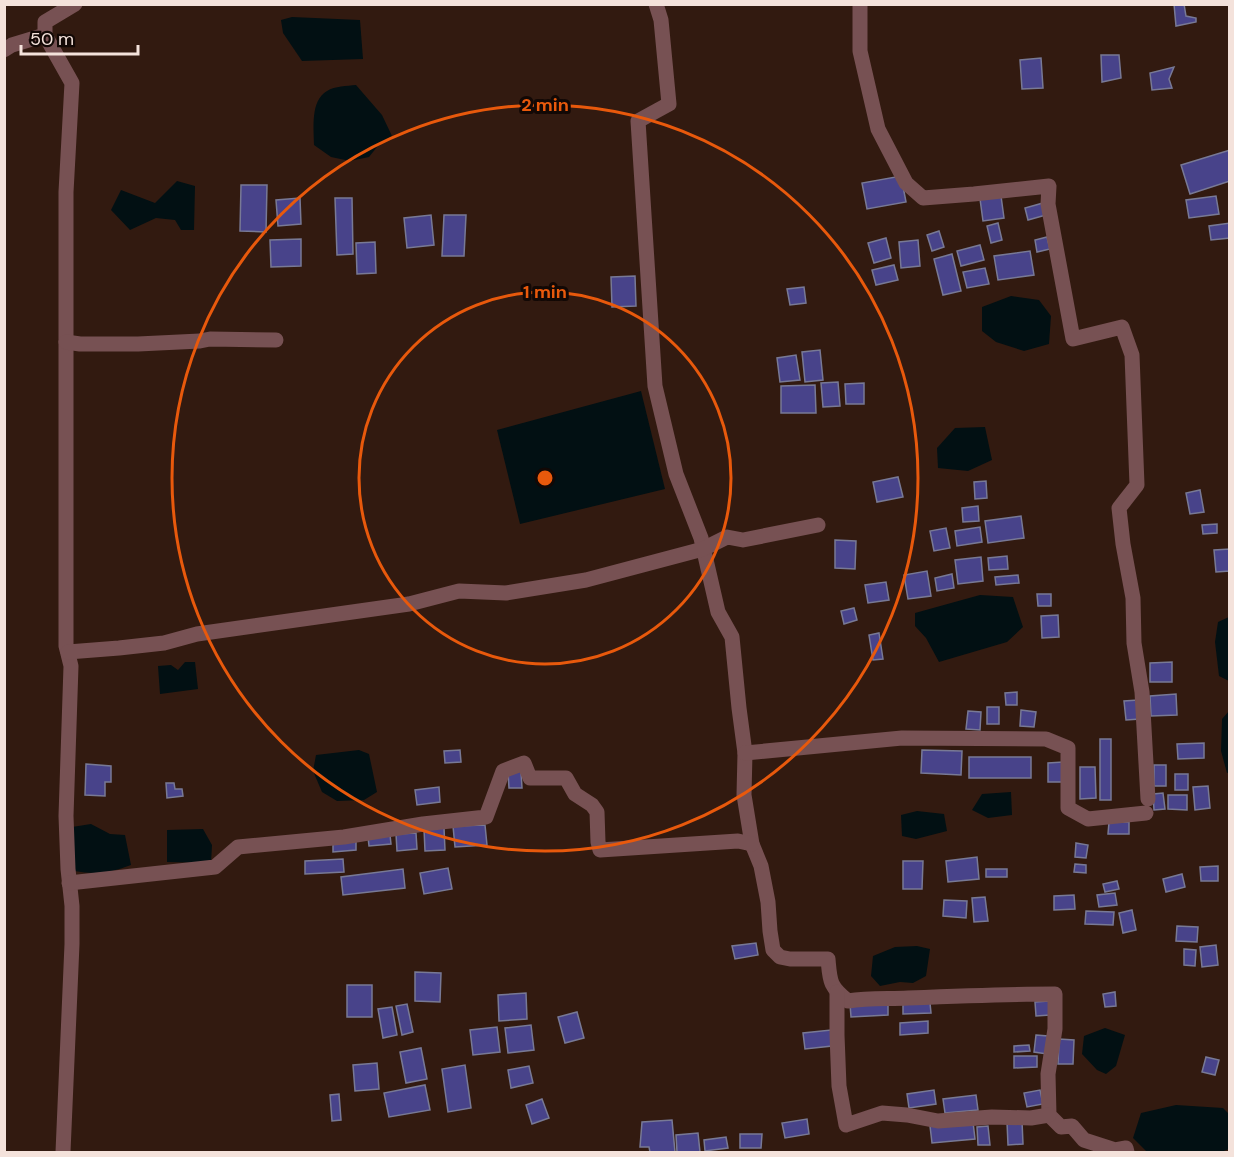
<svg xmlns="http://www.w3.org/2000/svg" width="1234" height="1157" font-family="'DM Sans',sans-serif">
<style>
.water{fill:#021013}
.building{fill:#48438a;stroke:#787995;stroke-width:1.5}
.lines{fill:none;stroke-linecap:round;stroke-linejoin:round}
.minor{stroke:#775153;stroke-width:15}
.ring{fill:none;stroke:#e8590c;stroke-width:3}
.centre{fill:#e8590c;stroke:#120805;stroke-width:3}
.ring-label{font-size:18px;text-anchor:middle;font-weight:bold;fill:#e8590c;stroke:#120805;stroke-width:6;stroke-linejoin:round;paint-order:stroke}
</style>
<rect width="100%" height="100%" fill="#321a10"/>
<g class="water">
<path d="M292,17l68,3 3,39 -61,2 -19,-28 -2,-13z"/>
<path d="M356,85l26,30 10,21 -15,11 -8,10 -19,4 -19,-4 -17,-12c0,-17 -4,-44 13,-54 8,-5 20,-5 29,-6z"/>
<path d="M177,181l18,5 -1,44h-13l-6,-10 -19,-2 -26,12 -19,-20 10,-20 34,13z"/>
<path d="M1011,296l28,4 12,16 -2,28 -25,7 -28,-9 -14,-11v-24z"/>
<path d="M641,391l24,98 -145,35 -23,-94z"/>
<path d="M985,427l7,33 -24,11 -30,-3 -1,-20 18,-20z"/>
<path d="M980,595l33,2 10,30 -16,15 -68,20 -13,-24 -11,-12v-13z"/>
<path d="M1229,617v64l-10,-5 -4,-34 3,-20z"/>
<path d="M185,662h10l3,27 -38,5 -2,-28 13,-1 7,5z"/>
<path d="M1229,711l1,61 -3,1 -6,-22 1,-32z"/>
<path d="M359,750l10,4 8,38 -13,8 -27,1 -15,-9 -9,-21 3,-16z"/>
<path d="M1011,792l1,23 -24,3 -16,-8 10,-16z"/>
<path d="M917,811l27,3 3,17 -31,8 -14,-3 -1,-21z"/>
<path d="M91,824l19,10 15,1 6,30c-21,8 -34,10 -57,6l-2,-44z"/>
<path d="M203,829l9,16 -1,18 -44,-1v-32z"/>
<path d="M917,946l13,3 -4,27 -13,7 -13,-1 -20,4 -9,-10 2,-20 22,-9z"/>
<path d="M1105,1028l20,7 -9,31 -10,8 -9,-4 -15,-16 2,-18z"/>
<path d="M1176,1105l47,3 6,6v35l-8,3h-74l-14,-14 8,-25z"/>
</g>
<g class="building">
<path d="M1174,4h10l2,12 10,2v4l-20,4z"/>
<path d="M1101,55h18l2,23 -19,4z"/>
<path d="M1041,58l2,30 -21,1 -2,-29z"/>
<path d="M1174,67l-5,12 3,9 -20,2 -2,-17z"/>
<path d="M1230,150v31l-40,13 -9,-29z"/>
<path d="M901,176l5,26 -39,7 -5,-26z"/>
<path d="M241,185h26l-1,47 -26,-1z"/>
<path d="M1001,196l3,22 -21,3 -3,-22z"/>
<path d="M1216,196l3,18 -30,4 -3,-18z"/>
<path d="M300,198l1,26 -23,2 -2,-26z"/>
<path d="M335,198h17l1,56 -16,1z"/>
<path d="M1043,203l3,12 -18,5 -3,-12z"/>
<path d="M431,215l3,30 -27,3 -3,-30z"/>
<path d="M444,215h22l-2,41h-22z"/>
<path d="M998,223l4,17 -11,3 -4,-17z"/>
<path d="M1230,223v15l-19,2 -2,-14z"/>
<path d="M939,231l5,16 -12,4 -5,-16z"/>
<path d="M1047,237l3,12 -13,3 -2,-12z"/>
<path d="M886,238l5,20 -17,5 -6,-20z"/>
<path d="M301,239v27l-30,1 -1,-27z"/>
<path d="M918,240l2,26 -19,2 -2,-26z"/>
<path d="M375,242l1,31 -19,1 -1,-31z"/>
<path d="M980,245l4,15 -23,6 -4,-15z"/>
<path d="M1030,251l4,24 -36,5 -4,-24z"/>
<path d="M952,254l9,37 -18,4 -9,-36z"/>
<path d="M894,265l4,15 -22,5 -4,-15z"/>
<path d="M985,268l4,16 -22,4 -4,-16z"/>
<path d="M635,276l1,30 -24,1 -1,-30z"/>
<path d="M804,287l2,16 -16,2 -3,-16z"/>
<path d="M820,350l3,30 -18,2 -3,-30z"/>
<path d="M796,355l4,25 -20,2 -3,-24z"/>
<path d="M838,382l2,24 -17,1 -2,-24z"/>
<path d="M864,383v21h-18l-1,-20z"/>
<path d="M815,385l1,28h-35v-27z"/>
<path d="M898,477l5,20 -26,5 -4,-20z"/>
<path d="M986,481l1,17 -12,1 -1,-17z"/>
<path d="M1200,490l4,22 -14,2 -4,-21z"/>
<path d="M978,506l1,15 -16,1 -1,-14z"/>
<path d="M1021,516l3,22 -36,5 -3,-22z"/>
<path d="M1217,524v9l-14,1 -1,-9z"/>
<path d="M980,527l2,15 -25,4 -2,-15z"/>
<path d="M946,528l4,20 -16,3 -4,-20z"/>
<path d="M835,540l21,1 -1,28 -20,-1z"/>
<path d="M1230,549v22l-14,1 -2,-22z"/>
<path d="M1007,556l1,13 -19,1 -1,-12z"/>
<path d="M981,557l2,24 -25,3 -3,-24z"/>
<path d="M927,571l4,25 -23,3 -4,-24z"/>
<path d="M952,574l2,14 -17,3 -2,-13z"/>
<path d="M1018,575l1,8 -23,2 -1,-8z"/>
<path d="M886,582l3,18 -21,3 -3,-18z"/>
<path d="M1037,594h14v12h-13z"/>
<path d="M854,608l3,12 -13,4 -3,-13z"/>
<path d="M1058,615l1,22 -17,1 -1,-22z"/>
<path d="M879,633l4,26 -10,1 -4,-25z"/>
<path d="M1172,662v20h-22v-19z"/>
<path d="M1017,692v13h-11l-1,-12z"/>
<path d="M1176,694l1,21 -26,1 -1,-20z"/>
<path d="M1138,700l2,19 -14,1 -2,-19z"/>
<rect x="987" y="707" width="12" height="17"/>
<path d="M1021,710l15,2 -2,15 -14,-1z"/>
<path d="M968,711l13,1 -1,18 -14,-1z"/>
<rect x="1100" y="739" width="11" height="61"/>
<path d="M1204,743v15l-26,1 -1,-15z"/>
<path d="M460,750l1,12 -16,1 -1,-12z"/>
<path d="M922,750l40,1 -1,24 -40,-2z"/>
<rect x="969" y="757" width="62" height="21"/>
<path d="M1063,762l1,20h-16v-19z"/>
<path d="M86,764l25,2v16h-6v14l-20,-1z"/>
<rect x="1154" y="765" width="12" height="21"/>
<path d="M1080,767h15l1,31 -16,1z"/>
<path d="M521,771l1,17h-13l-1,-16z"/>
<rect x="1175" y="774" width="13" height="16"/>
<path d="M166,783h8l1,6h7l1,7 -16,2z"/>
<path d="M1208,786l2,22 -15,2 -2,-23z"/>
<path d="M439,787l1,15 -23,3 -2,-15z"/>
<path d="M1163,793l2,16 -11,1 -1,-16z"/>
<path d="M1168,795h19v15l-19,-1z"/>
<path d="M1109,822h20v12h-21z"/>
<path d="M485,825l2,20 -32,2 -2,-21z"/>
<path d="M444,828l1,22 -20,1 -1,-22z"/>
<path d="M416,833l1,16 -20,2 -1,-17z"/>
<path d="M390,835l1,9 -22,2 -1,-9z"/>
<path d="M356,841v9l-23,2v-9z"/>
<path d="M1076,843l12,2 -2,13 -11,-1z"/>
<path d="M977,857l2,22 -31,3 -2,-21z"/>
<path d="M343,859l1,13 -39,2v-13z"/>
<path d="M903,861h20l-1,28h-19z"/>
<path d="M1075,864l11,1v8l-12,-1z"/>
<path d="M1218,866v15h-17l-1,-14z"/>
<path d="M448,868l4,21 -28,5 -4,-21z"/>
<path d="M403,869l2,19 -62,7 -2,-18z"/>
<rect x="986" y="869" width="21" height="8"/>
<path d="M1182,874l3,13 -19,5 -3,-13z"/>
<path d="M1117,881l2,8 -14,3 -2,-8z"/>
<path d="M1115,893l2,12 -18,2 -2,-12z"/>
<path d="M1074,895l1,14 -21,1v-14z"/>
<path d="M985,897l3,24 -14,1 -2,-24z"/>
<path d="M944,900l23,1 -1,17 -23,-2z"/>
<path d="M1132,910l4,20 -13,3 -4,-20z"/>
<path d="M1086,911l28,1 -1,13 -28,-1z"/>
<path d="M1177,926l21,1 -1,15 -21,-1z"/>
<path d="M756,943l2,12 -23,4 -3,-13z"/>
<path d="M1216,945l2,20 -16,2 -2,-20z"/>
<path d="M1184,949l12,1 -1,16 -11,-1z"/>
<path d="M415,972l26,1 -1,29 -25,-1z"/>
<rect x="347" y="985" width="25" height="32"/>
<path d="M1115,992l1,14 -11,1 -2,-13z"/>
<path d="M526,993l1,26 -28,2 -1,-26z"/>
<path d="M1049,1001l1,14 -14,1 -1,-14z"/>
<path d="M888,1003v12l-37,2 -1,-13z"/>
<path d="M930,1003l1,10 -28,1v-10z"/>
<path d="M407,1004l6,28 -11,3 -6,-29z"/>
<path d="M392,1007l5,28 -14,3 -5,-29z"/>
<path d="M577,1012l7,26 -19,5 -7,-26z"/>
<path d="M928,1021v12l-28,2v-12z"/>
<path d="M531,1025l3,25 -26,3 -3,-25z"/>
<path d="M497,1027l3,25 -27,3 -3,-25z"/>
<path d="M831,1030l1,16 -27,3 -2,-16z"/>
<path d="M1036,1035l12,1 -1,18 -13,-2z"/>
<path d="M1059,1039l15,1 -1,24h-15z"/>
<path d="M1029,1045l1,6 -16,1v-6z"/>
<path d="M421,1048l6,31 -21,4 -6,-31z"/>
<path d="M1014,1056h23v11l-23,1z"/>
<path d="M1206,1057l13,3 -4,15 -13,-3z"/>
<path d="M377,1063l2,26 -24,2 -2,-26z"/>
<path d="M465,1065l6,43 -23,4 -6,-43z"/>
<path d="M529,1066l4,17 -22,5 -3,-18z"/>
<path d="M425,1085l5,25 -41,7 -5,-24z"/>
<path d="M934,1090l2,14 -27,4 -2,-14z"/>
<path d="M1040,1090l3,14 -16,3 -3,-14z"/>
<path d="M339,1094l2,26 -9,1 -2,-26z"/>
<path d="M976,1095l2,15 -33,3 -2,-14z"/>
<path d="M542,1099l7,19 -17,6 -6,-19z"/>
<path d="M807,1119l2,15 -24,4 -3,-15z"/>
<path d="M672,1120l3,32h-25l-1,-5h-9l2,-25z"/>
<path d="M1022,1121l1,23 -15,1 -1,-23z"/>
<path d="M973,1122l2,17 -43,4 -2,-17z"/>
<path d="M988,1126l2,19h-12l-1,-18z"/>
<path d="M698,1133l2,19h-23l-1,-17z"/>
<path d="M740,1134h22l-1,14h-21z"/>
<path d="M726,1137l2,11 -23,3 -1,-11z"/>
</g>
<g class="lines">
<g class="minor">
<path d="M656,4l5,16 8,84 -31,17 17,265 21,88 25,64 17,74 14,25 7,71 6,45 -1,42 8,49 9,22 7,36 2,29 3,19 7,7 10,2h38c2,22 1,27 20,42 20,-3 39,-2 60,-3 49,-2 98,-4 147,-4v35l-7,45 1,41 12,12 11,-1 12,14 31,10 11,-2 1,4"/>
<path d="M860,4v47l18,78 28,54 17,15 51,-4 75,-8 -1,18 25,135 49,-12 10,28 5,130 -18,23 4,36 10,54 1,45 8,49 6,107"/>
<path d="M45,35l27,48 -6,109v454l5,20 -5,150 2,53 4,37v38l-9,208"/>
<path d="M4,50l8,-5 33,-10v-13l30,-18"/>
<path d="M66,342l14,2h58l62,-3 10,-2 66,1"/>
<path d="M68,652l51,-4 45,-5 33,-9 212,-30 50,-13 47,2 80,-13 117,-31 24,-12 16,3 75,-15"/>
<path d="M745,753l157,-15 144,1 22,9v60l20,11 58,-6"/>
<path d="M69,883l146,-16 23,-20 106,-10 79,-13 63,-7 17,-46 21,-8 6,15h36l9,16 17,11 5,7 1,30 2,8 138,-9 14,3"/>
<path d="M837,992v43l2,51 7,39 36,-12 25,2 31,6 54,-4 39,1 18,-3"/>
</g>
</g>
<g class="ring">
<circle cx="545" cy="478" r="186"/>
<circle cx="545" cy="478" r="373"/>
</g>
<circle cx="545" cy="478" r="9" class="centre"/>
<g class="ring-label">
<text x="545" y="111">2 min</text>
<text x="545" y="298">1 min</text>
</g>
<rect width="1234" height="1157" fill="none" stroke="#f4e2db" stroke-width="12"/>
<path d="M21 45v9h117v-9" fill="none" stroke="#f4e2db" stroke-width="3"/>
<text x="30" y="45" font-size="18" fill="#f4e2db" stroke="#120805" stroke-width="4.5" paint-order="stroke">50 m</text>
</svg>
